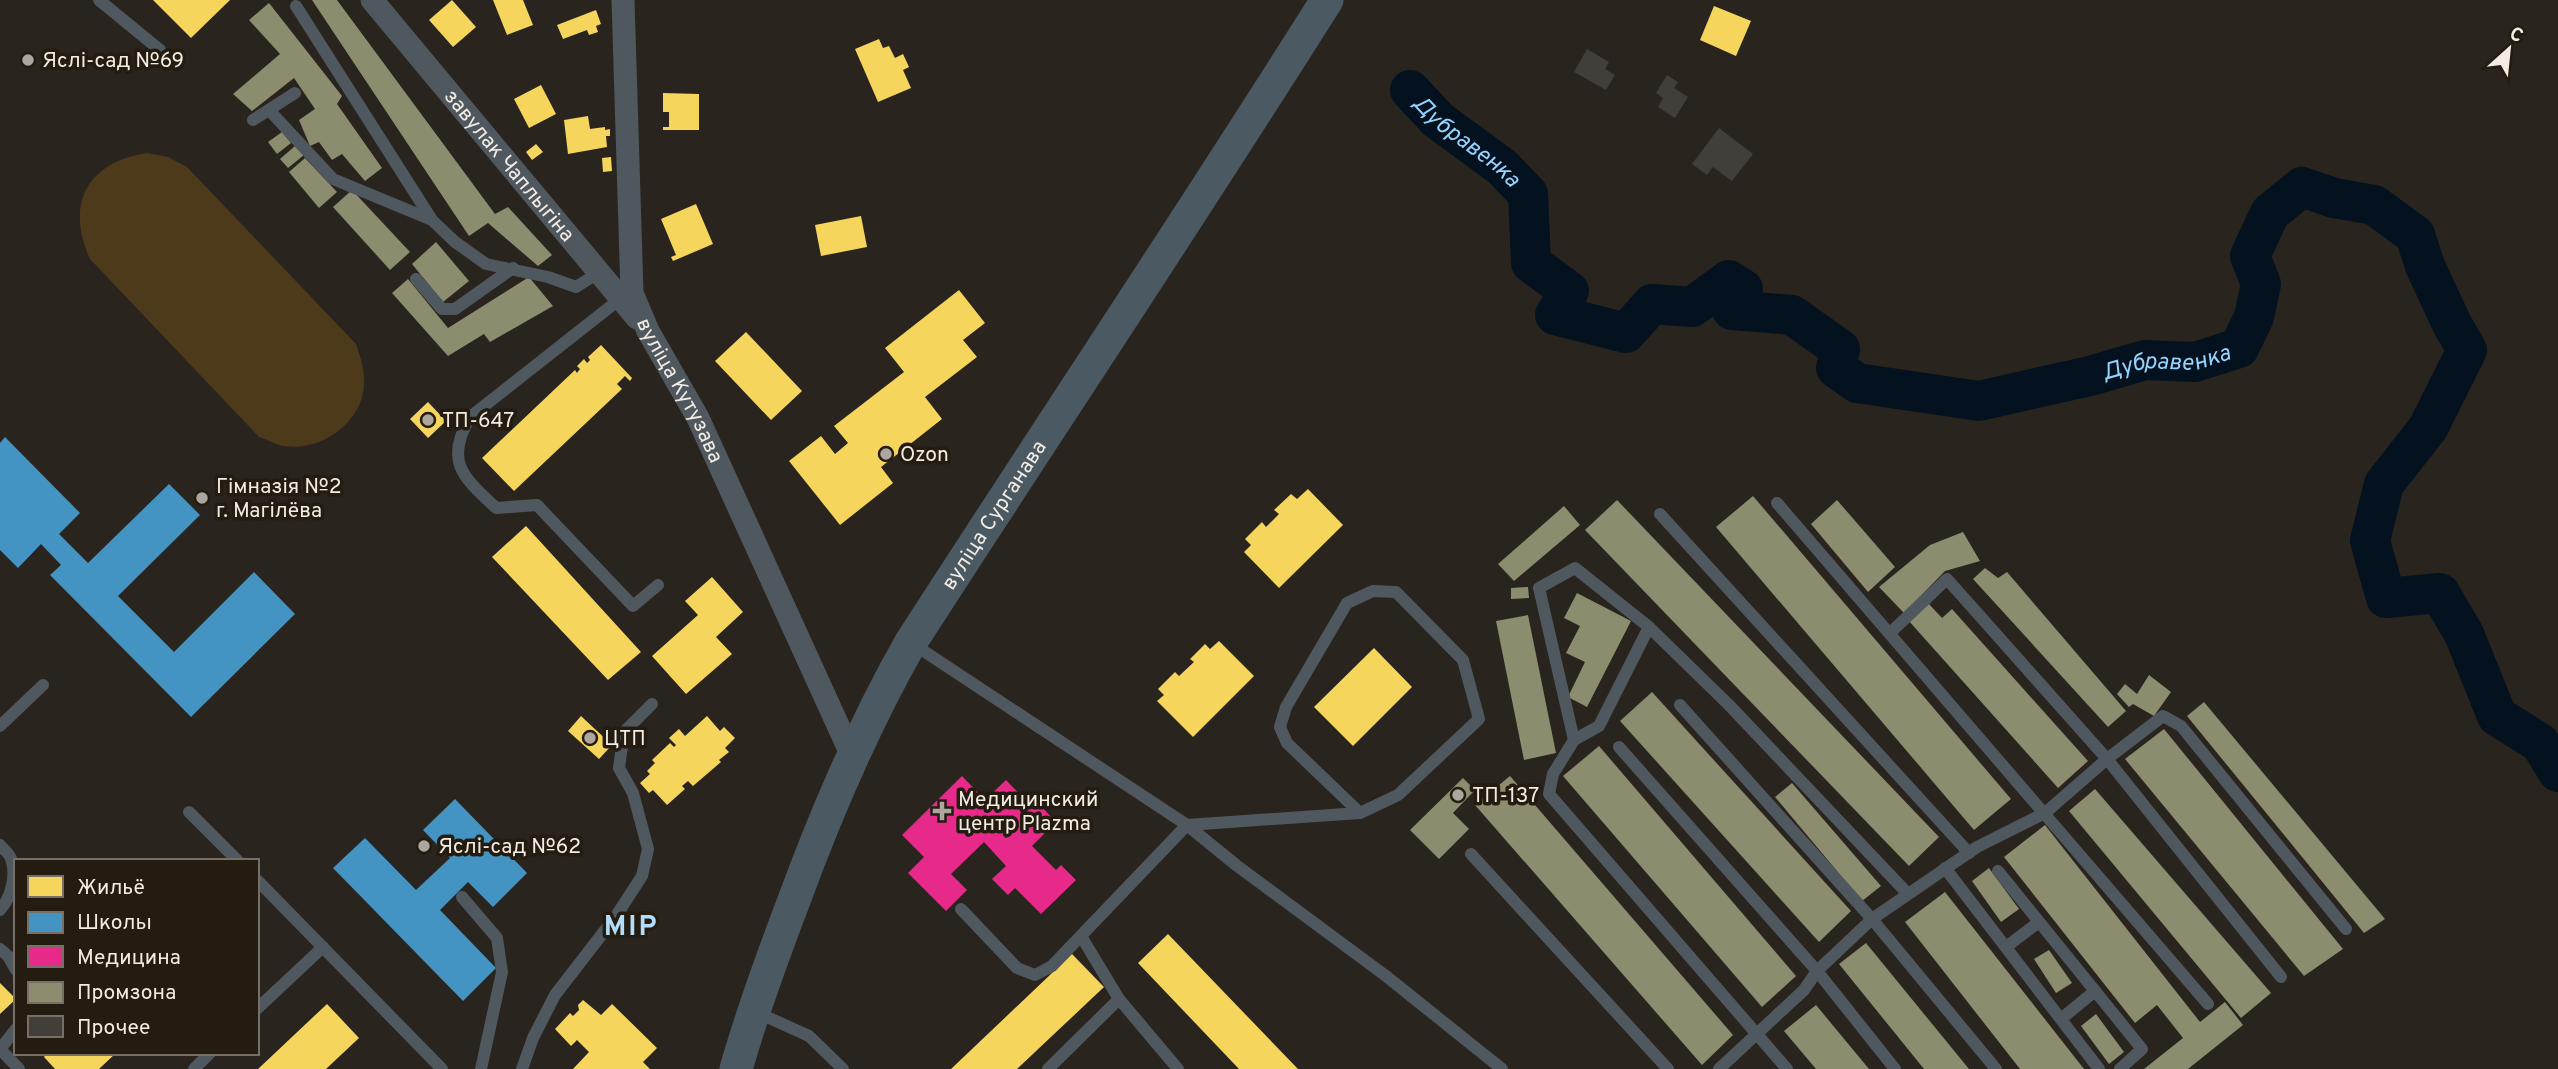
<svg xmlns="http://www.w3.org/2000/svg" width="2558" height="1069" font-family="Overpass,sans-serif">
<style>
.green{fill:#4d3a1b}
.homes{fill:#f6d55c}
.schools{fill:#4393c3}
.health{fill:#e7298a}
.industry{fill:#8c8c6e}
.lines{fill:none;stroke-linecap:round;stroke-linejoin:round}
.river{stroke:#041220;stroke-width:40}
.building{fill:#423e39}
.lane{stroke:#4f585e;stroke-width:12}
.street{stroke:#4f585e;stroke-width:23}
.secondary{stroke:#4b5962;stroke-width:33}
.poi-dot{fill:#aca69f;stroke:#241c10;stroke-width:2.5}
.labels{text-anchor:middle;stroke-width:7;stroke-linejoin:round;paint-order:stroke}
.poi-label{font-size:21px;fill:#f2ece4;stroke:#241c10;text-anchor:start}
.street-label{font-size:21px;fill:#f2ece4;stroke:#241c10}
.water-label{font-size:23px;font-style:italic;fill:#97d2fd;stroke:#241c10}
.district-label{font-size:28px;font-weight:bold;letter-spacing:2px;fill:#b3dcfa;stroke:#241c10}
</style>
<rect width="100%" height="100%" fill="#29241e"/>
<path class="green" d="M147,153l21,4 19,10 169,177c5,14 9,27 8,43 -4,39 -47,67 -85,58 -6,-2 -13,-6 -20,-8l-169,-178c-25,-55 -3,-97 57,-106z"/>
<g class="homes">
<path d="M153,0h77l-39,38z"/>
<path d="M452,0l24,27 -23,20 -24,-27z"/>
<path d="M493,0h30l10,25 -26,10z"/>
<path d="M1714,6l37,15 -15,35 -36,-16z"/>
<path d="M596,10l5,14 -5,2 2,6 -9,3 -2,-5 -24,9 -6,-14z"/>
<path d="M879,39l4,9 6,-2 6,12 8,-4 6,13 -6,3 8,18 -33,14 -23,-53z"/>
<path d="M541,85l15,29 -27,14 -15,-29z"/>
<path d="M663,93l36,1v36h-36v-3h6v-15h-6z"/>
<path d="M588,116l2,13 15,-2v3l5,-1v7h-4l1,11 -39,7 -4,-34z"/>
<path d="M536,144l7,8 -11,8 -6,-8z"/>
<path d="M611,157l1,14 -9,1 -1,-14z"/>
<path d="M696,204l17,40 -40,17 -2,-4 5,-2 -15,-36z"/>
<path d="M861,216l6,31 -46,9 -6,-31z"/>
<path d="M959,290l26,33 -22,17 14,17 -52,40 17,22 -61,48 12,16 -53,42 -51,-64 32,-25 14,18 13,-11 -14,-17 70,-54 -19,-24z"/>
<path d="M746,332l56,59 -31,29 -56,-59z"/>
<path d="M601,345l31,33 -2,3 -5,-5 -8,8 5,5 -108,102 -32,-33 93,-88 2,3 3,-4 -3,-3 7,-7 3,4 3,-3 -2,-3z"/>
<path d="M428,402l18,19 -18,17 -18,-19z"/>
<path d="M1308,489l35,36 -64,63 -35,-36 7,-7 -6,-6 17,-17 4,5 13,-13 -5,-4 17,-16 6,5z"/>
<path d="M526,526l115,126 -33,28 -116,-123z"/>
<path d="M712,577l31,35 -27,25 16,17 -46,40 -34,-38 46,-41 -13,-14z"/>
<path d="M1219,641l35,35 -61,61 -36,-36 7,-6 -6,-6 17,-17 4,4 15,-14 -4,-3 15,-15 5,5z"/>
<path d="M1374,648l38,39 -59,59 -39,-39z"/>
<path d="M581,716l31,29 -13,14 -31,-28z"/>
<path d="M707,716l13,15 4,-4 11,11 -10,10 4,4 -10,8 2,2 -28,24 -5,-5 -6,5 3,3 -18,16 -14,-15 -4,3 -9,-10 10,-9 -3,-3 8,-8 -3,-3 18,-17 4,4 2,-2 -7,-7 10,-9 6,7z"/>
<path d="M1168,934l130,135h-59l-101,-106z"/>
<path d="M1072,954l32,33 -87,82h-66z"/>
<path d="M0,983l16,16 -16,15z"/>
<path d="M583,1000l18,15 11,-11 45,44 -14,14 7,7h-77l16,-17 -12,-12 -6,6 -16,-17 15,-16 3,3 6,-6 -1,-5z"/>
<path d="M327,1004l32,34 -33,31h-68z"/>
<path d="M47,1053h69l-17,16h-44l-11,-12z"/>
</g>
<g class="schools">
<path d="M5,437l75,76 -21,21 29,29 81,-79 31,31 -82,81 56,56 80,-80 41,42 -104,103 -141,-142 11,-10 -20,-21 -23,24 -18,-18v-107z"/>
<path d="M455,799l72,74 -34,34 -25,-25 -28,28 56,58 -33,33 -130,-133 32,-30 51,52 34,-32 -27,-28z"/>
</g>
<path class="health" d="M962,776l23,24 21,-20 25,26 5,-5 20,21 -24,24 24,24 5,-5 15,15 -35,34 -26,-26 -7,7 -16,-16 14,-13 -22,-24 -33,32 16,16 -21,21 -38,-38 16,-16 -22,-22z"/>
<g class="industry">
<path d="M312,0h25l158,214 13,-7 44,48 -14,11 -50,-43 -19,13z"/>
<path d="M269,3l73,93 -5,8 45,64 -17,13 -23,-27 -10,6 -13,-18 -9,4 -11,-26 16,-11 -21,-31 -42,33 -19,-17 47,-40 -31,-34z"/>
<path d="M282,132l9,11 -14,11 -9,-12z"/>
<path d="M295,146l9,9 -16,13 -8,-9z"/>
<path d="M305,158l32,34 -18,16 -30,-36z"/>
<path d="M352,190l58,62 -20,18 -57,-63z"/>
<path d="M436,242l33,39 -26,21 -31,-38z"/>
<path d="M529,277l24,29 -63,36 -6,-8 -36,22 -56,-63 16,-14 40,49z"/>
<path d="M1753,496l258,303 -37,31 -258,-303z"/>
<path d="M1617,500l322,337 -30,29 -324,-336z"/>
<path d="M1837,500l58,67 -27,25 -57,-68z"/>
<path d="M1564,506l16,19 -66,56 -16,-17z"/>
<path d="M1963,532l17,29 -35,10 -41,42 -25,-26 51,-42z"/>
<path d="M1985,568l13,10 9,-6 119,139 -18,16 -135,-148z"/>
<path d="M1528,587l1,11 -18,1v-11z"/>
<path d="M1577,593l54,28 -44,86 -19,-10 17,-35 -19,-9 14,-27 -16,-8z"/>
<path d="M1928,603l14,15 10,-9 136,152 -30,27 -150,-168z"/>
<path d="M1528,615l28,138 -32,7 -28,-139z"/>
<path d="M2149,675l22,17 -17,24 -21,-12 -4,3 -12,-13 8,-10 12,10z"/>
<path d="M1652,692l199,219 -32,31 -199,-221z"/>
<path d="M2204,702l181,217 -21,14 -177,-217z"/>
<path d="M2164,729l179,220 -39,27 -179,-217z"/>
<path d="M1599,746l197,230 -34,31 -199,-231z"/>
<path d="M1510,776l223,259 -31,30 -227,-260z"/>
<path d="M1463,778l12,12 -22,23 16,16 -30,30 -29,-29z"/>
<path d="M1792,783l89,103 -19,15 -87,-104z"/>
<path d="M2095,789l176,204 -30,25 -172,-207z"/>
<path d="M2045,825l155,197 25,-20 18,23 -55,44h-44l39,-31 -26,-33 -22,18 -131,-166z"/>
<path d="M1989,868l30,41 -18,13 -29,-41z"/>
<path d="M1945,892l139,177h-64l-115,-147z"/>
<path d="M1866,943l103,126h-45l-85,-105z"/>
<path d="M2049,950l23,33 -16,10 -22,-34z"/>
<path d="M1816,1005l53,64h-53l-32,-38z"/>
<path d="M2096,1014l28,38 -15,12 -28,-38z"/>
</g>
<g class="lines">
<path class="river" id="s1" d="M1410,90l28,30 64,47 26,27 3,69 38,28 -14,24 71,18 26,-29 40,3 37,-27 14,9 -11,21 60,5 48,34 -4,19 21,15 122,18 111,-25 55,-16 50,2 44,-14 15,-31 7,-33 -11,-28 20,-43 32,-26 32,11 40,7 41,30 10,31 27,58 15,26 -39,78 -44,56 -14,57 16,57 54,-5 24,41 33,82 43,27 18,29"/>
</g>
<g class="building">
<path d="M1587,49l22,13 -4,7 10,6 -9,15 -32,-18z"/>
<path d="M1667,75l11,7 -4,6 14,9 -13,21 -17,-11 5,-9 -7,-5z"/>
<path d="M1719,128l34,26 -21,27 -19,-14 -6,8 -15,-11z"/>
</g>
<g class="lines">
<g class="lane">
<path d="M99,0l61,50"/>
<path d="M296,6l136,214 23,22 31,22 62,13 28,10 22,-14"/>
<path d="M269,110l64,69 99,41"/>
<path d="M253,120l42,-27"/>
<path d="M416,279l26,30h13l58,-41"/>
<path d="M620,299l-150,118c-26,45 -7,60 26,91l41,-3 96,101 25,-21"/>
<path d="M1777,503l431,501"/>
<path d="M1660,514l309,339"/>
<path d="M1890,633l57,-54 160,180 174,218"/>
<path d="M913,644l274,181 49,40 150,111 116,93"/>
<path d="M1680,705l192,214 124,150"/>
<path d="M0,726l43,-41"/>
<path d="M1574,740l25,-14 50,-99"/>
<path d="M1619,747l198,224 78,98"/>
<path d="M189,812l49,49"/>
<path d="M0,845c3,4 10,9 11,14 6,16 0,39 -11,51"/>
<path d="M1471,854l197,215"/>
<path d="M1945,868l154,201"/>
<path d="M1998,871l144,178 -22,20"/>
<path d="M257,880l185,189"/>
<path d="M462,897l35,41 5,34 -21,97"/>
<path d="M961,909l56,59 18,7 17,-9 135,-141 173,-12 38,-18 81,-76 -16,-59 -67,-68 -23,-1 -26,12 -61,104 -6,20 7,16 73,70"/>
<path d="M1081,936l38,63"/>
<path d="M2006,947l33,-25"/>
<path d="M0,949l8,7 8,14"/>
<path d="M257,1009l66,-62"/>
<path d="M756,1012l53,24 34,33"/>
<path d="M2061,1019l34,-28"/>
<path d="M0,1049l19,20"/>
<path d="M0,1049l16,-20"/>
<path d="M194,1069l16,-16"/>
<path d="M522,1069l11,-31 22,-43 61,-79 26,-40 6,-27 -15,-56 -14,-25 5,-36 28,-28"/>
<path d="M1048,1069l71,-70 59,70"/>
<path d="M1719,1069l85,-79 13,-19 55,-52 105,-72 68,-34 62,-54 56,-43 18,10 165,203"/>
<path d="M1787,1069l-238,-275 4,-20 21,-34 -35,-152 36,-20 74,59 80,78 179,189"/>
</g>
<g class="street">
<path id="s2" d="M372,0l265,318"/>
<path id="s3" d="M623,0l9,293 16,38 50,87 154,338"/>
</g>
<path class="secondary" id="s4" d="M736,1069c16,-56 36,-111 57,-166 33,-90 70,-177 118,-261 138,-214 280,-426 416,-642"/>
</g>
<g class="poi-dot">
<circle cx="28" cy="60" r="7"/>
<circle cx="428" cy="420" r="7"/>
<circle cx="886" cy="454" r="7"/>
<circle cx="202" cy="498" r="7"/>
<circle cx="590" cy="738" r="7"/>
<circle cx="1458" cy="795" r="7"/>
<path d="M938.5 800.5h7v7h7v7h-7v7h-7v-7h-7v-7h7z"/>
<circle cx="424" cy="846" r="7"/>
</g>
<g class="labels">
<g class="poi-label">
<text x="42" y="67">Яслі-сад №69</text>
<text x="442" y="427">ТП-647</text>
<text x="900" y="461">Ozon</text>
<text x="216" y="493">Гімназія №2<tspan x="216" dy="24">г. Магілёва</tspan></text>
<text x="604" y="745">ЦТП</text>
<text x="1472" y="802">ТП-137</text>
<text x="958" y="806">Медицинский<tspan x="958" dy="24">центр Plazma</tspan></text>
<text x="438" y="853">Яслі-сад №62</text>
</g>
<g class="street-label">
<text dy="7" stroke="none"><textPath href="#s2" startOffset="215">завулак Чаплыгіна</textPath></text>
<text dy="7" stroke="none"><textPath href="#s3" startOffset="402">вуліца Кутузава</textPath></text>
<text dy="7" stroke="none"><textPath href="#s4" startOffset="614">вуліца Сурганава</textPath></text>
</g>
<g class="water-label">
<text dy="8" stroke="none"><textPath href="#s1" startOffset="77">Дубравенка</textPath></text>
<text dy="8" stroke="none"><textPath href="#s1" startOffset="1020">Дубравенка</textPath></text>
</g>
<g class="district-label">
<text x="631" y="935">МІР</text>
</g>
</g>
<rect x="14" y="859" width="245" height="196" fill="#241c10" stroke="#766f65" stroke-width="2"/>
<rect x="28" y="876" width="35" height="21" fill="#f6d55c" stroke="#766f65" stroke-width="2"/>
<text x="77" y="894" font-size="21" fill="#f2ece4">Жильё</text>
<rect x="28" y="912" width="35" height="21" fill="#4393c3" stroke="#766f65" stroke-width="2"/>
<text x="77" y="929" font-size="21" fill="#f2ece4">Школы</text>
<rect x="28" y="946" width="35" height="21" fill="#e7298a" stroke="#766f65" stroke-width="2"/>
<text x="77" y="964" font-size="21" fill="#f2ece4">Медицина</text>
<rect x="28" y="982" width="35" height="21" fill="#8c8c6e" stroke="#766f65" stroke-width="2"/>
<text x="77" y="999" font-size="21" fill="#f2ece4">Промзона</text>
<rect x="28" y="1016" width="35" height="21" fill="#423e39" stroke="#766f65" stroke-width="2"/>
<text x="77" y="1034" font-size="21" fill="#f2ece4">Прочее</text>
<g transform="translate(2509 49) rotate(27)" stroke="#241c10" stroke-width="5" paint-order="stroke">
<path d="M0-5L12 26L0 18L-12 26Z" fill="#f2ece4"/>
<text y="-10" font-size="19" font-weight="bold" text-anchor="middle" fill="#f2ece4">С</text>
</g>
</svg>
